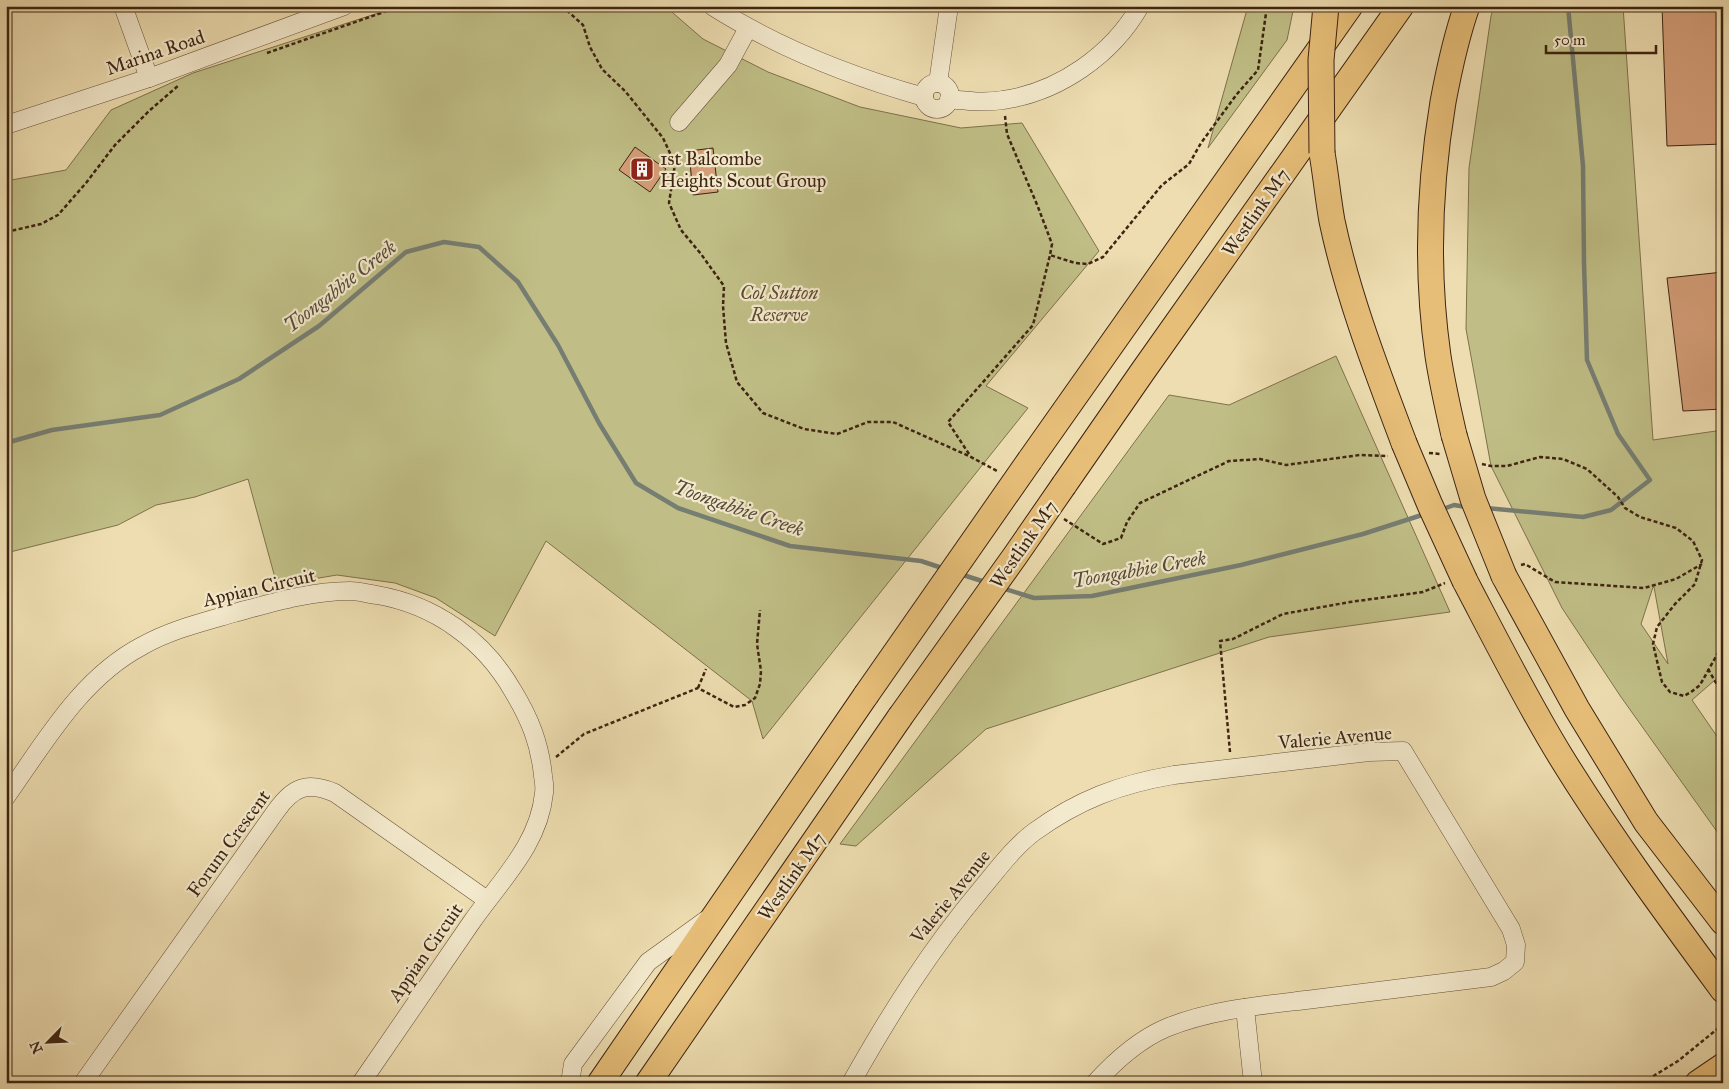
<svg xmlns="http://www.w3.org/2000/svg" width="1729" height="1089" font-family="'IM FELL Great Primer',serif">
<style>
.green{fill:#c0be86;stroke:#7f714c;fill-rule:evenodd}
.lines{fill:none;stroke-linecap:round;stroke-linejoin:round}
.stream{stroke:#767e73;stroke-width:4.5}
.building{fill:#d49e78;stroke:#3e2412}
.minor-casing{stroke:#6a523a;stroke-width:19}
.highway-casing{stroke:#3e2412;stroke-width:27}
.path{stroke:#3e2412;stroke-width:2.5;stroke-dasharray:4 2.5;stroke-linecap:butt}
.minor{stroke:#f3e9cc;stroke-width:18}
.highway{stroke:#e6be78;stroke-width:25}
.highway-bridge-casing{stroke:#3e2412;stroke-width:27;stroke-linecap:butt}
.highway-bridge{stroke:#e6be78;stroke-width:25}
.labels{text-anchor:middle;stroke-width:4.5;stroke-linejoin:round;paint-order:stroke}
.street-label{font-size:19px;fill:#3e2412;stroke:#f3e9cc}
.poi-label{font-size:19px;fill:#3e2412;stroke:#f3e9cc;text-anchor:start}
.park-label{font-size:19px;font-style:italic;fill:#5e4a2f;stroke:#f3e9cc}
.water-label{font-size:20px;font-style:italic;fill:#554a3a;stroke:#f3e9cc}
</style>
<rect width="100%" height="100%" fill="#edddb0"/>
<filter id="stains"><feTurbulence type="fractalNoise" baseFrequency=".004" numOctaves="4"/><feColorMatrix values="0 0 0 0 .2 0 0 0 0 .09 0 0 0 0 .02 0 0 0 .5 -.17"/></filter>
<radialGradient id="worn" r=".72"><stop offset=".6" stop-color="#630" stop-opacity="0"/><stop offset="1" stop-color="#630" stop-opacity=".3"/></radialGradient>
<g class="green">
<path d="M400,6h265l38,33 65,33 92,35 101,21 61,-5 77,128 -113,135 42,22 -265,331 -11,-38 -206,-160 -51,95 -59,-38 -41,-15 -58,-8 -60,10 -29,-106 -53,18 -39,8 -38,20 -112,28v-372l60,-11 45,-60 82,-37z"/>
<path d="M1248,6h46l-7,34 -79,108z"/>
<path d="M1494,6h129l30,434 70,-10v243l-31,27 31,45v95l-102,-143 -59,-89 -71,-142 -25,-137 3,-161 22,-152zM1653,587h1l14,77 -27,-40z"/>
<path d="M1336,356l114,256 -181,25 -283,92 -130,117 -16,-2 329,-449 60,10z"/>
</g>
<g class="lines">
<g class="stream">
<path d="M6,443l46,-13 108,-15 79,-36 80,-53 87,-74 38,-10 35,5 39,35 40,63 41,78 37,60 42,25 112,38 131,15 24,8"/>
<path d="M1486,508l97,9 28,-7 39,-30 -32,-46 -31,-74 -3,-97 -1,-97 -15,-160"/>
<path d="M1440,510l14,-5 12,2"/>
<path d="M960,574l25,8"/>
<path d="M1002,588l32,10 58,-2 149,-31 122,-31 62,-20"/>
</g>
</g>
<g class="building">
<path d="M1662,6h61v138l-56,2z"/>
<path d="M635,147l31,22 -16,23 -31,-22z"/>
<path d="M713,148l5,44 -25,3 -4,-44z"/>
<path d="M1723,272v137l-40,2 -16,-133z"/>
</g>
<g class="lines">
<g class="minor-casing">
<g id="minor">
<path d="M123,6l26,72"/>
<path d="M712,6c66,42 137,70 212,91"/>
<path d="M938,83l11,-77"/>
<circle cx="937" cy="96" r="13"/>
<path d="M949,99c18,2 36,4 54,1 56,-8 109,-45 137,-94"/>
<path d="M679,122l49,-57 20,-37"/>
<path d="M6,125l143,-47 195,-72"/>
<path d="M6,797c39,-55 75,-119 136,-151 28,-16 61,-24 92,-33 37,-10 76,-22 116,-22 9,0 18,3 27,4 58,10 107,45 136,96 17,28 27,53 30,85 1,6 2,11 1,17 -5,52 -44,88 -73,130 -36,53 -73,106 -110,160"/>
<path d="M1245,1008l8,75"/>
<path d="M83,1083l193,-272c17,-24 31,-30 59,-18l152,107"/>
<path d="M570,1083l3,-19 75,-102 58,-42"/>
<path d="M851,1083c40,-71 79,-133 131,-195 16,-19 32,-41 52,-56 44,-32 86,-48 140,-57l195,-23 34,-1 108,178 5,16 -1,17 -11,9 -13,6c-59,7 -118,15 -177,22 -49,6 -102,10 -148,29 -28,12 -51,33 -71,55"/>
</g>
</g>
<g class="highway-casing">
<g id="highway">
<path d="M1322,153c4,23 6,46 10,68 16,76 45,150 72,222"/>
<path d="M1454,435c-6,-26 -12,-53 -16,-79 -12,-84 -9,-170 5,-254 6,-32 13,-65 24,-96"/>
<path d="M1030,460l320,-454"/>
<path d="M1064,485l79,-114 258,-365"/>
<path d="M1504,576l73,133 69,113 77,100"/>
<path d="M1465,581c31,59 61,119 96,176 50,81 106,157 162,233"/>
<path d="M600,1083l266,-388"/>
<path d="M648,1083l252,-366"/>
<path d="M1698,1083l25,-17"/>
</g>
</g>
<g class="path">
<path d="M562,6l21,19 7,22 12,22 23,22 38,47 12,26 -6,39 12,27 20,24 23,32 -1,20 3,37 11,39 26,31 41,16 33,5 31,-12h25l76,34 30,16"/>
<path d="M267,53l134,-47"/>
<path d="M1005,116l2,18 31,73 14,37 -2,11"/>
<path d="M6,232l35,-8 17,-9 28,-32 29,-38 34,-34 30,-26"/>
<path d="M1429,453l11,1"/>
<path d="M969,454l-21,-32 85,-97 17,-70 25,8 13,1 15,-7 59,-72 27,-21 12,-21 36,-49 21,-24 9,-64"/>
<path d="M1482,464l9,2h16l33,-9 23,2 24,10 31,28 7,11 15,9 36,11 17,13 9,19 -7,24 -20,20 -18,23 -4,17 9,38 8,10 14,4 7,-4 9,-7 23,-41"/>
<path d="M1064,519l39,25 18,-6 6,-16 13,-19 89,-42 31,-2 26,6 74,-10 28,1"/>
<path d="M1521,565l4,-1 30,18 89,6 32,-9 26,-15"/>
<path d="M1708,669l15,26"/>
<path d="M698,688l8,-19"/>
<path d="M1230,752l-10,-111 13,-2 50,-25 67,-12 73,-10 22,-9"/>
<path d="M556,757l28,-23 114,-46 36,19 11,-2 10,-7 5,-14 1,-13 -4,-27 3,-34"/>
<path d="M1642,1083l36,-22 43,-35"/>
</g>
<use href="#minor" class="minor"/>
<use href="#highway" class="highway"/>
<g class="highway-bridge-casing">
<g id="highway-bridge">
<path d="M1322,153l-1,-93 5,-54"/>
<path d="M1454,435l19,64 31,77"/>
<path d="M1404,443l26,62 35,76"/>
<path d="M866,695l164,-235"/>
<path d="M900,717l115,-161 49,-71"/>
</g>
</g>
<use href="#highway-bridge" class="highway-bridge"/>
</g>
<defs>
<g id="building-square" transform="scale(1.25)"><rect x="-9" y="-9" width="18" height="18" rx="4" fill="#8f2418" stroke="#f3e9cc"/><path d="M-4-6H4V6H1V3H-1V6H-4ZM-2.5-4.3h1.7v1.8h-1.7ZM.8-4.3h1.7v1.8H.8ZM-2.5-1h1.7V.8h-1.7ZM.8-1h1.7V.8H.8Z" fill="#fff"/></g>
</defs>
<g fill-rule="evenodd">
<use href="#building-square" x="642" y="169"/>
</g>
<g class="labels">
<g class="street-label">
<text transform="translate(155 52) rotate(-19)" y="7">Marina Road</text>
<text transform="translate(1255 212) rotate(-55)" y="7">Westlink M7</text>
<text transform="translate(1023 544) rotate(-55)" y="7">Westlink M7</text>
<text transform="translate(259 587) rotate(-13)" y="7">Appian Circuit</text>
<text transform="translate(1335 737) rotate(-5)" y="7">Valerie Avenue</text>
<text transform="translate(228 843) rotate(-54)" y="7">Forum Crescent</text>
<text transform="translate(791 876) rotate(-55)" y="7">Westlink M7</text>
<text transform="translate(950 896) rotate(-51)" y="7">Valerie Avenue</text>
<text transform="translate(425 952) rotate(-55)" y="7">Appian Circuit</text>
</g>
<g class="poi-label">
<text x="660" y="165">1st Balcombe<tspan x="660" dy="22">Heights Scout Group</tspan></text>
</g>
<g class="park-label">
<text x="779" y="299">Col Sutton<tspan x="779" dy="22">Reserve</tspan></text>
</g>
<g class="water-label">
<text transform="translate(340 286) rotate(-38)" y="7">Toongabbie Creek</text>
<text transform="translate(739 508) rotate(19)" y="7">Toongabbie Creek</text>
<text transform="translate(1139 569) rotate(-10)" y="7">Toongabbie Creek</text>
</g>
</g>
<rect width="1729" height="1089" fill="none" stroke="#edddb0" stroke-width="25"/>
<rect x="8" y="8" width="1714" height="1074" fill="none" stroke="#3e2412" stroke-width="2.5"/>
<rect x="12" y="12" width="1704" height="1064" fill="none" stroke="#3e2412"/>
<g transform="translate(48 1042) rotate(246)" stroke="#f3e9cc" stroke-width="4" paint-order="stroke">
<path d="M0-4L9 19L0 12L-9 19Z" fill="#3e2412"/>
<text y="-8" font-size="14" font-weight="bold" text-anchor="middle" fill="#3e2412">N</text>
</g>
<path d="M1546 45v8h110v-8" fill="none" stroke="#3e2412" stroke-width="2.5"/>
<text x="1554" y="45" font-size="15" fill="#3e2412" stroke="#f3e9cc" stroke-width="4" paint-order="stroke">50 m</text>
<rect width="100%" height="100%" filter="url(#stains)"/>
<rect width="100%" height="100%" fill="url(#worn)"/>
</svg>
